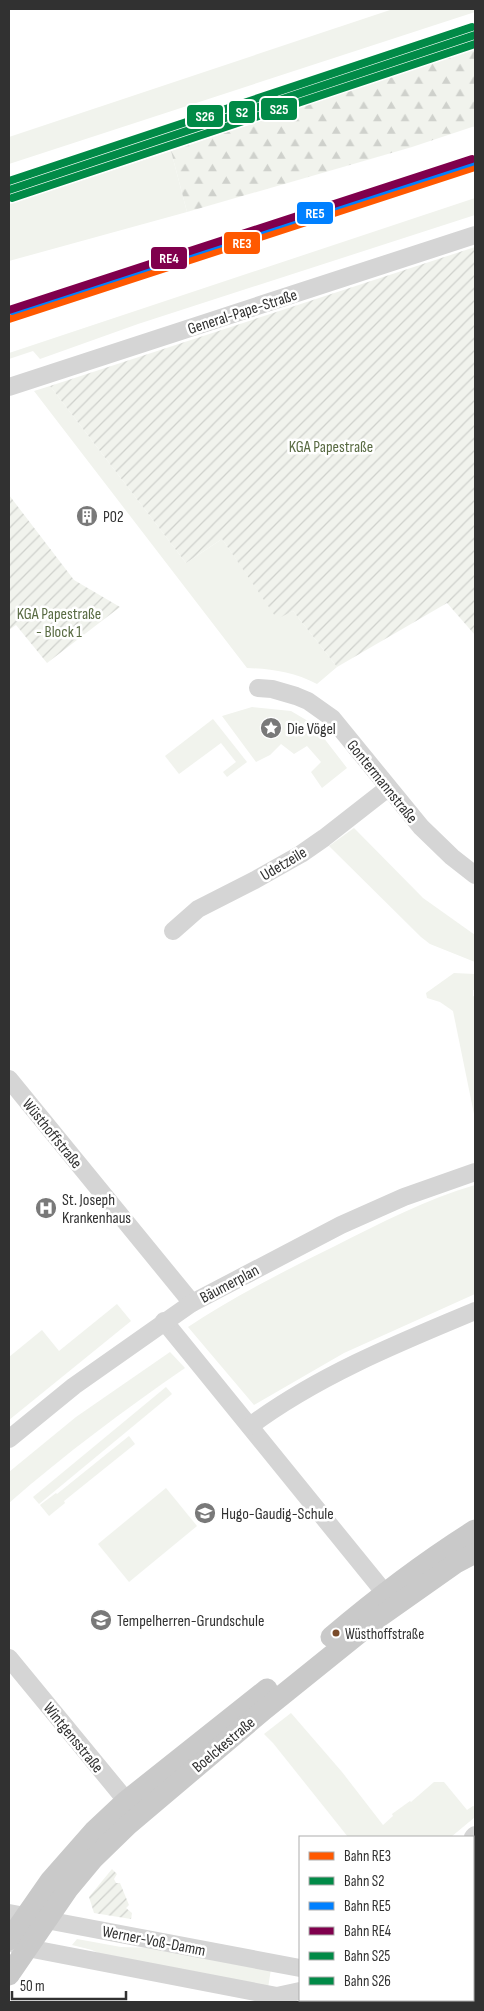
<svg xmlns="http://www.w3.org/2000/svg" width="484" height="2011" font-family="'Sofia Sans Condensed',sans-serif">
<style>
.green{fill:#f1f3ed}
.forest{fill:url(#forest-firs)}
.garden{fill:url(#garden-furrows)}
.lines{fill:none;stroke-linecap:round;stroke-linejoin:round}
.minor{stroke:#d5d5d5;stroke-width:18}
.major{stroke:#c9c9c9;stroke-width:21}
.rail-1-casing{stroke:#fff;stroke-width:11}
.rail-2-casing{stroke:#fff;stroke-width:11}
.rail-3-casing{stroke:#fff;stroke-width:11}
.rail-4-casing{stroke:#fff;stroke-width:11}
.rail-5-casing{stroke:#fff;stroke-width:11}
.rail-6-casing{stroke:#fff;stroke-width:11}
.rail-1{stroke:#ff5900;stroke-width:8}
.rail-2{stroke:#018a47;stroke-width:8}
.rail-3{stroke:#0080ff;stroke-width:8}
.rail-4{stroke:#80004d;stroke-width:8}
.rail-5{stroke:#018a47;stroke-width:8}
.rail-6{stroke:#018a47;stroke-width:8}
.bus-dot{fill:#7a4b2a;stroke:#fff;stroke-width:2}
.labels{text-anchor:middle;stroke-width:5;stroke-linejoin:round;paint-order:stroke}
.bus-label{font-size:15px;fill:#313131;stroke:#fff;text-anchor:start}
.street-label{font-size:16px;fill:#313131;stroke:#fff}
.park-label{font-size:16px;fill:#586a42;stroke:#fff}
.poi-label{font-size:16px;fill:#313131;stroke:#fff;text-anchor:start}
.line-badge{stroke:#fff;stroke-width:2}
.badge-label{font-size:14px;text-anchor:middle;font-weight:bold;fill:#fff}
</style>
<defs>
<pattern id="forest-firs" width="22" height="20" patternUnits="userSpaceOnUse" patternTransform="scale(1.25)"><rect width="22" height="20" fill="#f1f3ed"/><path d="M5 1l3.5 6h-7zM16 11l3.5 6h-7z" fill="#cfd1cc"/></pattern>
<pattern id="garden-furrows" width="10" height="10" patternUnits="userSpaceOnUse" patternTransform="scale(1.25)"><rect width="10" height="10" fill="#f1f3ed"/><path d="M-1 1l2-2M0 10L10 0M9 11l2-2" fill="none" stroke="#cfd1cc"/></pattern>
</defs>
<rect width="100%" height="100%" fill="#fff"/>
<g class="green">
<path d="M393,9h82v3l-466,152v-27z"/>
<path d="M171,151l16,61 -178,49v-57z"/>
<path d="M475,198v17l-337,109 -98,35 -7,-8 -24,8v-6z"/>
<path d="M50,386l136,177 36,-24 55,79 16,-7 44,56 -20,17c-23,-12 -45,-15 -70,-16l-213,-277z"/>
<path d="M252,707l39,4 22,13 34,44 -25,20 -11,-16 10,-10 -14,-16 -13,8 -13,-10 -11,11 -14,7 -34,-46z"/>
<path d="M213,719l34,43 -20,15 -4,-5 13,-10 -15,-19 -42,31 -14,-18z"/>
<path d="M354,828l69,70 52,37v27l-45,-18 -9,-7 -92,-91z"/>
<path d="M454,973l21,1v16h-2v6l2,1v122l-22,-108 -13,-9 -13,-4 -1,-5z"/>
<path d="M475,1185v109l-131,59 -90,52 -66,-78c47,-31 98,-57 147,-81 46,-23 91,-47 140,-61z"/>
<path d="M117,1304l14,17 -122,99v-63l33,-27 17,21z"/>
<path d="M170,1352l15,16c-61,42 -120,86 -176,135v-31l67,-55z"/>
<path d="M166,1387l6,7 -133,110 -6,-7z"/>
<path d="M129,1436l6,8 -71,57 1,2 -16,13 -9,-11 16,-12 1,1z"/>
<path d="M166,1488l31,38 -68,56 -31,-38z"/>
<path d="M291,1713l51,59 41,53 10,-9 -1,-2 18,-13 1,1 23,-20h10l23,28 6,-4 2,1v10l-24,20h-103l-75,-94 -9,-9z"/>
<path d="M475,1888v96l-2,1v-94z"/>
<path d="M77,1939l44,8 37,1 113,21 -3,19 -166,-33 -10,-5 -20,-5z"/>
</g>
<path class="forest" d="M475,48v78l-63,21 -225,65 -16,-61z"/>
<g class="garden">
<path d="M475,247v388l-28,-32 -110,64 -44,-56 -16,8 -55,-80 -36,24 -136,-177z"/>
<path d="M9,495l65,85 46,27 -73,56 -31,-38 -7,5z"/>
<path d="M112,1869l5,5 -3,5 2,4h4l9,22 -3,3 6,5 -1,6 -37,-6 -5,-16z"/>
</g>
<g class="lines">
<g class="minor">
<path d="M9,387l466,-152"/>
<path d="M258,688l14,1 24,7 12,5 24,17 89,109 31,30 23,18"/>
<path d="M173,931l25,-22 57,-29 46,-26 23,-16 64,-50"/>
<path d="M9,1079l183,224"/>
<path d="M164,1321l229,282"/>
<path d="M250,1426c67,-50 148,-83 225,-115"/>
<path d="M9,1439l65,-53 118,-83 149,-78 63,-28 71,-25"/>
<path d="M9,1658l125,152"/>
<path d="M473,1837l2,-2"/>
<path d="M473,1853l2,4"/>
<path d="M473,1874l2,-2"/>
<path d="M9,1913l291,55"/>
<path d="M17,1946l260,50 23,-5"/>
<path d="M429,2000l9,2"/>
<path d="M312,2002l3,-2"/>
<path d="M454,2002l10,-2"/>
</g>
<g class="major">
<path d="M331,1637c46,-39 93,-75 144,-107"/>
<path d="M9,1940l41,-59 44,-50 32,-30 141,-112"/>
<path d="M9,1975l59,-86 25,-30 35,-34 137,-116 113,-91 78,-55 19,-10"/>
</g>
<g class="rail-1-casing">
<path id="rail-1" d="M9,319l466,-152"/>
</g>
<g class="rail-2-casing">
<path id="rail-2" d="M9,190l466,-155"/>
</g>
<g class="rail-3-casing">
<path id="rail-3" d="M12,311l463,-150"/>
</g>
<g class="rail-4-casing">
<path id="rail-4" d="M9,310l463,-151"/>
</g>
<g class="rail-5-casing">
<path id="rail-5" d="M12,198l463,-154"/>
</g>
<g class="rail-6-casing">
<path id="rail-6" d="M9,181l463,-154"/>
</g>
<use href="#rail-1" class="rail-1"/>
<use href="#rail-2" class="rail-2"/>
<use href="#rail-3" class="rail-3"/>
<use href="#rail-4" class="rail-4"/>
<use href="#rail-5" class="rail-5"/>
<use href="#rail-6" class="rail-6"/>
</g>
<defs>
<g id="building-disc" transform="scale(1.125)"><circle r="9.5" fill="#797979" stroke="#fff"/><path d="M-4-6H4V6H1V3H-1V6H-4ZM-2.5-4.3h1.7v1.8h-1.7ZM.8-4.3h1.7v1.8H.8ZM-2.5-1h1.7V.8h-1.7ZM.8-1h1.7V.8H.8Z" fill="#fff"/></g>
<g id="sight-disc" transform="scale(1.125)"><circle r="9.5" fill="#797979" stroke="#fff"/><path d="M0-6L1.8-2.2L6-1.7L2.9 1.2L3.7 5.4L0 3.3L-3.7 5.4L-2.9 1.2L-6-1.7L-1.8-2.2Z" fill="#fff"/></g>
<g id="hospital-disc" transform="scale(1.125)"><circle r="9.5" fill="#797979" stroke="#fff"/><path d="M-5-5h3v3.5h4V-5h3V5h-3V1.5h-4V5h-3Z" fill="#fff"/></g>
<g id="school-disc" transform="scale(1.125)"><circle r="9.5" fill="#797979" stroke="#fff"/><path d="M0-5L7-2L0 1L-7-2ZM-4 1L0 2.5L4 1V4Q0 6-4 4Z" fill="#fff"/></g>
</defs>
<g fill-rule="evenodd">
<use href="#building-disc" x="87" y="516"/>
<use href="#sight-disc" x="271" y="728"/>
<use href="#hospital-disc" x="46" y="1208"/>
<use href="#school-disc" x="205" y="1513"/>
<use href="#school-disc" x="101" y="1620"/>
</g>
<circle class="bus-dot" cx="336" cy="1633" r="4.5"/>
<g class="labels">
<g class="bus-label">
<text x="345" y="1639">Wüsthoffstraße</text>
</g>
<g class="street-label">
<text transform="translate(242 311) rotate(-18)" y="6">General-Pape-Straße</text>
<text transform="translate(383 781) rotate(51)" y="6">Gontermannstraße</text>
<text transform="translate(283 863) rotate(-31)" y="6">Udetzeile</text>
<text transform="translate(53 1133) rotate(51)" y="6">Wüsthoffstraße</text>
<text transform="translate(229 1283) rotate(-28)" y="6">Bäumerplan</text>
<text transform="translate(74 1737) rotate(51)" y="6">Wintgensstraße</text>
<text transform="translate(223 1744) rotate(-40)" y="6">Boelckestraße</text>
<text transform="translate(154 1940) rotate(11)" y="6">Werner-Voß-Damm</text>
</g>
<g class="park-label">
<text x="331" y="452">KGA Papestraße</text>
<text x="59" y="619">KGA Papestraße<tspan x="59" dy="18">- Block 1</tspan></text>
</g>
<g class="poi-label">
<text x="103" y="522">P02</text>
<text x="287" y="734">Die Vögel</text>
<text x="62" y="1205">St. Joseph<tspan x="62" dy="18">Krankenhaus</tspan></text>
<text x="221" y="1519">Hugo-Gaudig-Schule</text>
<text x="117" y="1626">Tempelherren-Grundschule</text>
</g>
</g>
<g class="line-badge">
<rect x="260" y="97" width="38" height="24" rx="5" fill="#018a47"/>
<rect x="228" y="100" width="28" height="24" rx="5" fill="#018a47"/>
<rect x="186" y="104" width="38" height="24" rx="5" fill="#018a47"/>
<rect x="296" y="201" width="38" height="24" rx="5" fill="#0080ff"/>
<rect x="223" y="231" width="38" height="24" rx="5" fill="#ff5900"/>
<rect x="150" y="246" width="38" height="24" rx="5" fill="#80004d"/>
</g>
<g class="badge-label">
<text x="279" y="114">S25</text>
<text x="242" y="117">S2</text>
<text x="205" y="121">S26</text>
<text x="315" y="218">RE5</text>
<text x="242" y="248">RE3</text>
<text x="169" y="263">RE4</text>
</g>
<rect width="484" height="2011" fill="none" stroke="#313131" stroke-width="20"/>
<rect x="299" y="1836" width="175" height="165" fill="#ffffff" stroke="#adadad"/>
<rect x="309" y="1852" width="25" height="8" fill="#ff5900" stroke="#adadad"/>
<text x="344" y="1861" font-size="15" fill="#313131">Bahn RE3</text>
<rect x="309" y="1877" width="25" height="8" fill="#018a47" stroke="#adadad"/>
<text x="344" y="1886" font-size="15" fill="#313131">Bahn S2</text>
<rect x="309" y="1902" width="25" height="8" fill="#0080ff" stroke="#adadad"/>
<text x="344" y="1911" font-size="15" fill="#313131">Bahn RE5</text>
<rect x="309" y="1927" width="25" height="8" fill="#80004d" stroke="#adadad"/>
<text x="344" y="1936" font-size="15" fill="#313131">Bahn RE4</text>
<rect x="309" y="1952" width="25" height="8" fill="#018a47" stroke="#adadad"/>
<text x="344" y="1961" font-size="15" fill="#313131">Bahn S25</text>
<rect x="309" y="1977" width="25" height="8" fill="#018a47" stroke="#adadad"/>
<text x="344" y="1986" font-size="15" fill="#313131">Bahn S26</text>
<path d="M12 1991v8h114v-8" fill="none" stroke="#313131" stroke-width="2.5"/>
<text x="20" y="1991" font-size="15" fill="#313131" stroke="#ffffff" stroke-width="4" paint-order="stroke">50 m</text>
</svg>
